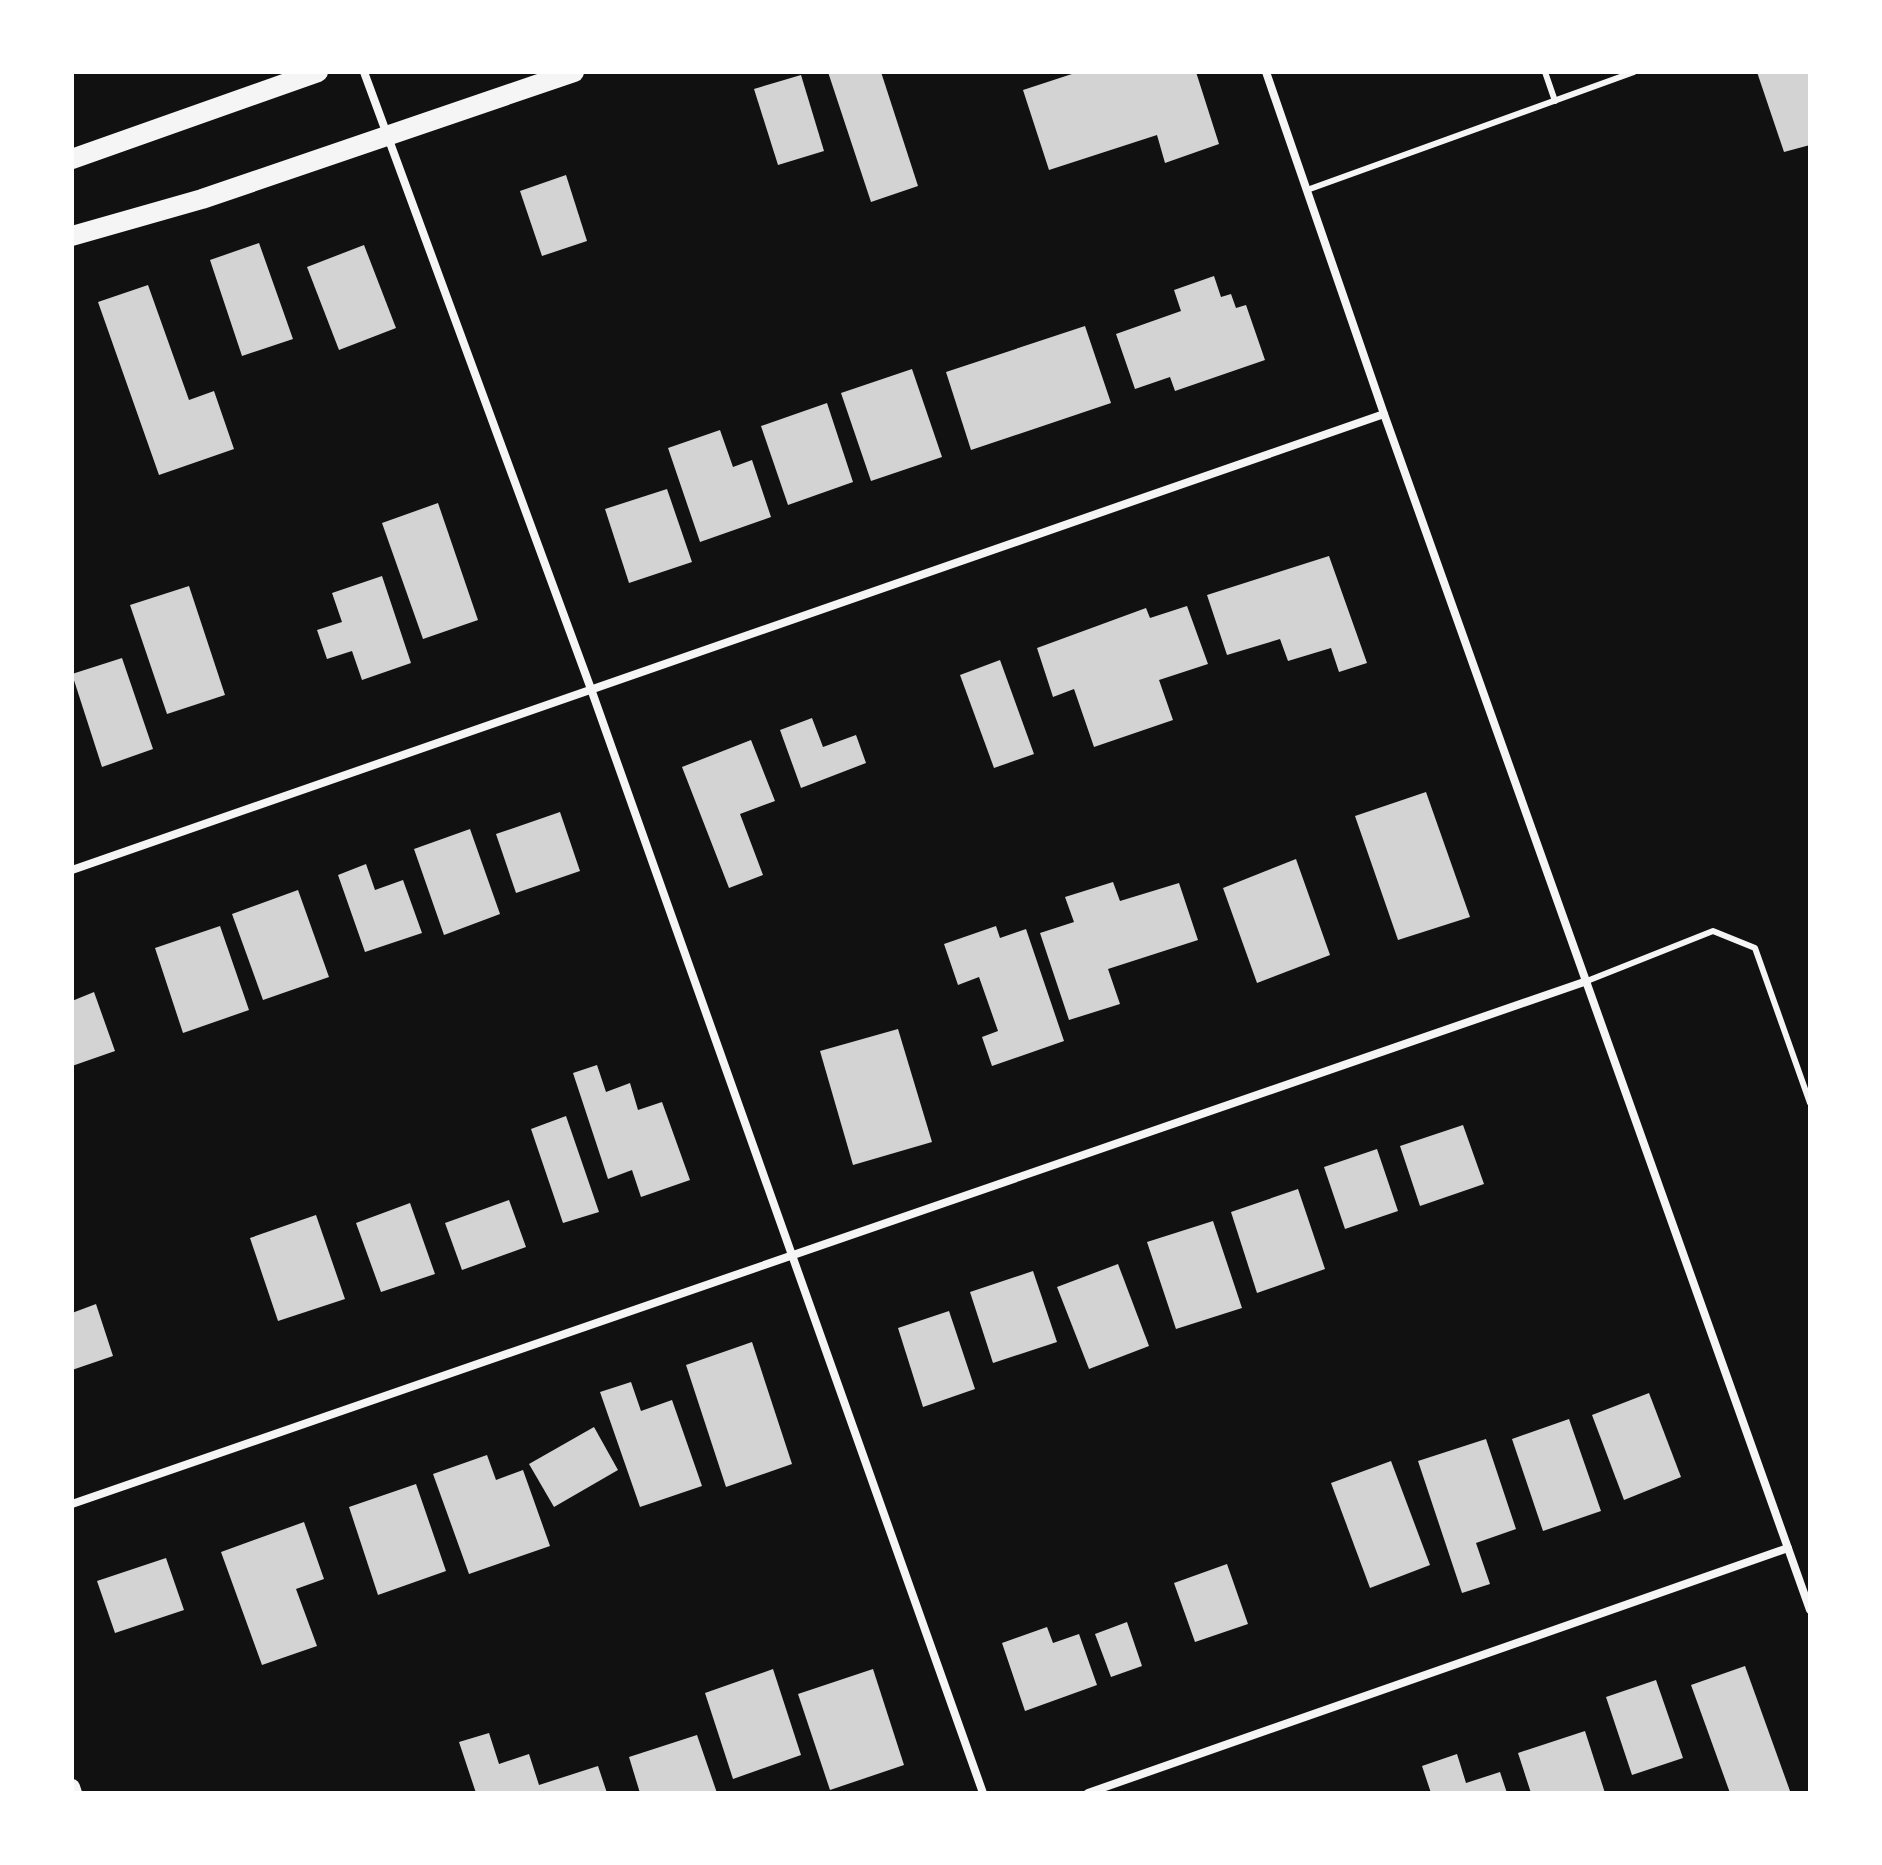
<svg xmlns="http://www.w3.org/2000/svg" width="1882" height="1865" font-family="'PT Sans',sans-serif">
<style>
.building{fill:#d3d3d3}
.lines{fill:none;stroke-linecap:round;stroke-linejoin:round}
.service{stroke:#f5f5f5;stroke-width:6}
.minor{stroke:#f5f5f5;stroke-width:8}
.secondary{stroke:#f5f5f5;stroke-width:16}
.primary{stroke:#f5f5f5;stroke-width:20}
</style>
<rect width="100%" height="100%" fill="#111"/>
<g class="building">
<path d="M828,72h53l37,114 -47,16z"/>
<path d="M1078,72h118l23,72 -54,19 -8,-28 -108,35 -26,-80z"/>
<path d="M1757,72h53v73l-26,7z"/>
<path d="M801,75l23,76 -46,14 -24,-76z"/>
<path d="M566,175l21,66 -45,15 -22,-65z"/>
<path d="M259,243l34,96 -51,17 -32,-96z"/>
<path d="M364,245l32,83 -57,22 -32,-83z"/>
<path d="M1214,276l7,21 10,-3 5,14 10,-3 19,55 -90,31 -5,-14 -35,12 -19,-55 65,-23 -7,-21z"/>
<path d="M148,285l41,115 25,-9 20,58 -75,26 -61,-173z"/>
<path d="M1085,326l26,77 -140,47 -25,-78z"/>
<path d="M912,369l30,88 -71,24 -30,-88z"/>
<path d="M827,403l26,79 -65,23 -27,-79z"/>
<path d="M720,430l13,37 19,-7 19,57 -71,25 -32,-94z"/>
<path d="M667,489l25,73 -63,21 -24,-74z"/>
<path d="M438,503l40,117 -55,19 -41,-116z"/>
<path d="M1329,556l38,107 -28,9 -8,-24 -43,13 -8,-22 -53,16 -20,-60z"/>
<path d="M382,576l29,87 -49,17 -10,-29 -25,8 -10,-29 25,-8 -10,-29z"/>
<path d="M189,586l36,109 -58,19 -37,-109z"/>
<path d="M1187,606l21,58 -49,16 14,40 -79,27 -20,-58 -21,8 -16,-49 109,-40 4,10z"/>
<path d="M122,658l31,91 -51,18 -30,-93z"/>
<path d="M1000,660l34,94 -40,14 -34,-93z"/>
<path d="M812,718l11,29 33,-12 10,28 -65,25 -21,-58z"/>
<path d="M751,740l24,61 -35,13 23,61 -34,13 -47,-121z"/>
<path d="M1426,792l44,125 -72,23 -43,-124z"/>
<path d="M560,812l20,59 -64,22 -20,-59z"/>
<path d="M470,829l30,85 -56,21 -30,-86z"/>
<path d="M1296,859l34,96 -73,28 -34,-95z"/>
<path d="M366,864l9,26 28,-10 19,53 -57,19 -27,-77z"/>
<path d="M1113,882l7,19 59,-18 19,57 -90,29 12,35 -51,16 -29,-87 34,-11 -9,-25z"/>
<path d="M298,890l31,87 -66,23 -31,-86z"/>
<path d="M220,926l29,84 -66,23 -28,-85z"/>
<path d="M996,926l4,12 26,-9 38,112 -72,25 -10,-29 16,-6 -19,-54 -21,8 -14,-41z"/>
<path d="M94,992l21,59 -43,15v-65z"/>
<path d="M898,1029l34,113 -79,23 -33,-114z"/>
<path d="M597,1065l9,27 24,-9 8,27 24,-8 28,78 -49,17 -9,-27 -24,9 -35,-106z"/>
<path d="M566,1116l33,96 -36,11 -32,-94z"/>
<path d="M1463,1125l21,59 -64,22 -20,-60z"/>
<path d="M1377,1149l21,62 -53,18 -21,-62z"/>
<path d="M1298,1189l27,80 -68,24 -26,-81z"/>
<path d="M509,1200l17,47 -64,23 -17,-47z"/>
<path d="M410,1203l25,71 -54,18 -25,-69z"/>
<path d="M316,1215l29,84 -67,22 -28,-83z"/>
<path d="M1213,1221l29,87 -66,21 -29,-87z"/>
<path d="M1118,1264l31,82 -60,23 -32,-82z"/>
<path d="M1033,1271l24,71 -64,21 -23,-71z"/>
<path d="M96,1304l17,52 -41,14v-57z"/>
<path d="M949,1311l26,78 -52,18 -25,-79z"/>
<path d="M752,1342l40,122 -66,23 -40,-122z"/>
<path d="M631,1382l10,29 31,-11 30,86 -62,21 -40,-115z"/>
<path d="M1649,1393l32,84 -57,23 -32,-85z"/>
<path d="M1569,1419l32,92 -58,20 -31,-92z"/>
<path d="M594,1427l24,43 -64,37 -25,-43z"/>
<path d="M1486,1439l30,90 -40,14 14,41 -28,9 -44,-132z"/>
<path d="M487,1455l9,25 27,-10 27,76 -81,28 -36,-100z"/>
<path d="M1391,1461l39,104 -60,23 -39,-105z"/>
<path d="M416,1484l30,87 -68,24 -29,-88z"/>
<path d="M304,1522l20,57 -28,10 21,57 -55,19 -41,-113z"/>
<path d="M166,1558l18,52 -69,23 -18,-52z"/>
<path d="M1227,1564l21,60 -53,18 -21,-59z"/>
<path d="M1127,1622l15,44 -31,11 -16,-43z"/>
<path d="M1047,1627l6,16 26,-9 18,51 -72,26 -23,-68z"/>
<path d="M1745,1666l45,125 -5,2h-55l-39,-108z"/>
<path d="M773,1669l28,86 -68,24 -28,-86z"/>
<path d="M873,1669l31,96 -74,25 -32,-96z"/>
<path d="M1656,1680l27,78 -51,17 -26,-78z"/>
<path d="M1585,1731l20,62h-74l-13,-40z"/>
<path d="M489,1733l10,31 30,-10 10,31 59,-19 9,27h-131l-17,-51z"/>
<path d="M697,1735l20,58h-77l-11,-36z"/>
<path d="M1457,1754l9,29 34,-11 7,21h-76l-9,-27z"/>
</g>
<g class="lines">
<g class="service">
<path d="M1545,72l10,29"/>
<path d="M1307,190l327,-118"/>
<path d="M1587,981l126,-50 42,17 55,155"/>
</g>
<g class="minor">
<path d="M364,72l227,617 392,1104"/>
<path d="M1266,72l118,342 426,1196"/>
<path d="M72,870l1312,-456"/>
<path d="M72,1504l1515,-523"/>
<path d="M1088,1793l700,-245"/>
</g>
<path class="secondary" d="M72,1787l2,6"/>
<g class="primary">
<path d="M72,159l246,-87"/>
<path d="M72,236l130,-37 372,-127"/>
</g>
</g>
<rect width="1882" height="1865" fill="none" stroke="#ffffff" stroke-width="148"/>
</svg>
